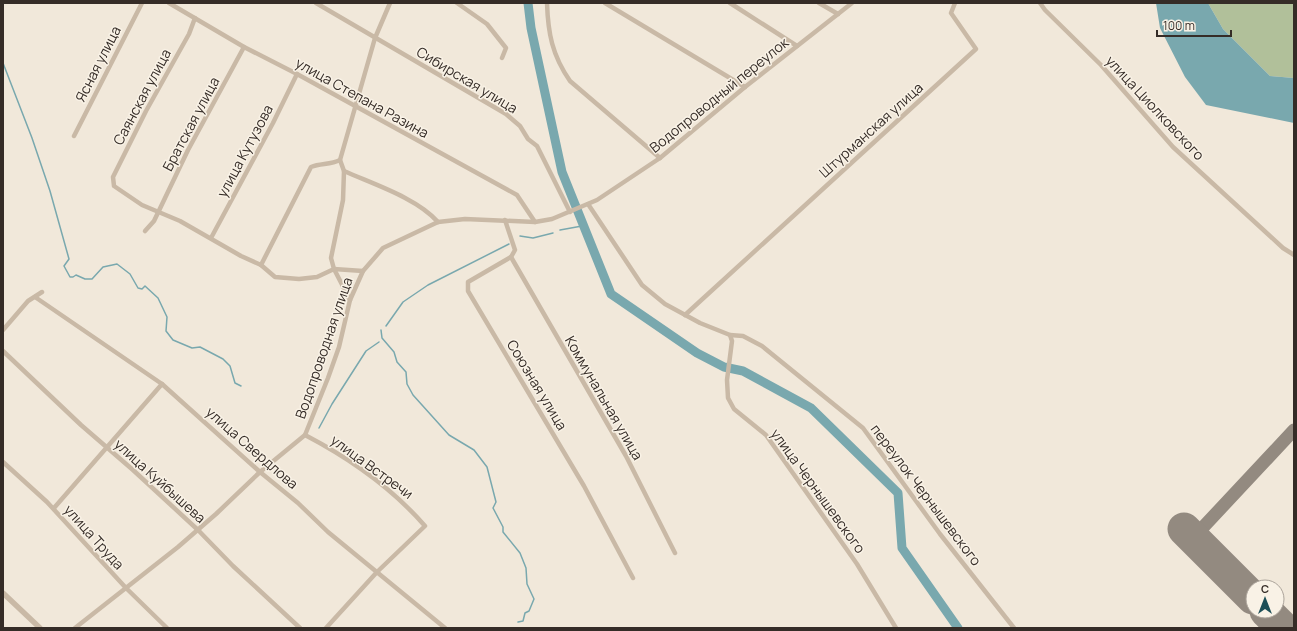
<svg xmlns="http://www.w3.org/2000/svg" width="1297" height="631" font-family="Manrope,sans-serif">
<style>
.green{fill:#b1c09a}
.water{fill:#79a8ae}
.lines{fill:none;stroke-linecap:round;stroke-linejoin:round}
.stream{stroke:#79a8ae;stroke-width:1.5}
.river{stroke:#79a8ae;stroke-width:9}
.taxiway{stroke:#938a80;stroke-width:13}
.runway{stroke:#938a80;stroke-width:33}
.minor{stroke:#c9b9a6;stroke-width:4.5}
.tertiary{stroke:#c9b9a6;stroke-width:5.5}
.labels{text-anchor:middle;stroke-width:3;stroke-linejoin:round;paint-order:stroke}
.street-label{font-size:14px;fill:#352c27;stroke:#f9f2e6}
</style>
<rect width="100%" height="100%" fill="#f1e8da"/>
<path class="green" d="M1208,3h86v75l-24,-2 -47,-47z"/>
<path class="water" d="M1156,3h52l15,26 47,47 24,2v45l-88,-18 -21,-28 -25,-49z"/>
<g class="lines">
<g class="stream">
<path d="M3,63l29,75 18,53 19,68 -5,7 6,11h3l3,-2 9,4h7l11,-12 14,-3 13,10 8,14 4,1 3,-3 13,12 9,19 -1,14 7,9 19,8 8,-1 23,12 7,7 5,17 6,3"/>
<path d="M560,230l22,-4"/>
<path d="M520,236l13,2 20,-5"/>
<path d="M386,326l17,-24 25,-17 81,-41"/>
<path d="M381,330l1,8 12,14 3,10 9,10 1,12 6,11 36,40 25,15 13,17 9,35 -3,6 10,19v5l17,21 6,15 1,16 7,15 -5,12 -4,2 -2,8 -5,1"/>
<path d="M319,428l13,-24 34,-53 13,-9"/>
</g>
<path class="river" d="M528,3l3,25 31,144 49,122 86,59 27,14 19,4 68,37 87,85 4,55 56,80"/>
<path class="taxiway" d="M1193,538l101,-108"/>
<g class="runway">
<path d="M1184,529l69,69"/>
<path d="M1266,611l17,17"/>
</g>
<g class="minor">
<path d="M169,3l75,44 53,27 220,121 18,27"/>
<path d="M316,3l190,111 14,12 8,13 9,7 33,66"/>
<path d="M457,3l30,21 19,24 -4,10"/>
<path d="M547,3c1,30 5,52 23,78l90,77"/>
<path d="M605,3l140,84"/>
<path d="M730,3l67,43"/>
<path d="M819,3l19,11"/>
<path d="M1040,3l5,7 56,55 72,82 110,101 11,7"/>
<path d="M195,18l-6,16 -43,77 -33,66 1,9 28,19 38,16 61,35 20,9 14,12 24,2 18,-2 17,-8 29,2"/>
<path d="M74,136l68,-133"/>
<path d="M340,160l4,11 -1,29 -12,58 3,11 16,31"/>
<path d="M344,171c29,13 73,27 94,51"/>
<path d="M588,204l54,81 23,19 35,19 30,12 2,6 -5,39 1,18 6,11 32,26 91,129 39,64"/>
<path d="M505,220l10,30 -4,7 -43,25v9l116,195 49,92"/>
<path d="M145,231l9,-10 34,-71 56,-103"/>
<path d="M211,238l62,-115 24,-49"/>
<path d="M511,257l115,199 49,97"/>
<path d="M261,265l50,-98c10,-4 19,-2 29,-7l35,-122 15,-35"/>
<path d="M35,297l127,87 98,88 38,31 30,29 117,96"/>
<path d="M685,315l291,-266 -25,-36 4,-10"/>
<path d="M3,330l25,-29 14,-9"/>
<path d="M730,335l13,1 19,10 101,82 77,106 74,94"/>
<path d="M3,351l78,74 52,45 65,60 35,36 67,62"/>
<path d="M305,435c44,23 87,53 120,91l-48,46 -51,56"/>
<path d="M3,462l44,40 79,86 41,40"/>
<path d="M54,508l108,-124"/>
<path d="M75,628l103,-81 38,-33 44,-42 45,-37 23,-57 11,-31 11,-47 13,-29 20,-23 55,-26 27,-3 70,3 17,-3 45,-19 63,-42 85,-71 107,-84"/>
</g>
<path class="tertiary" d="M3,593l37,35"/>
</g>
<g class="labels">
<g class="street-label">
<text transform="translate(98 64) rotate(-63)" y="5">Ясная улица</text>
<text transform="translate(467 80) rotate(31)" y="5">Сибирская улица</text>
<text transform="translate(719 95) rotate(-39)" y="5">Водопроводный переулок</text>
<text transform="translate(142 97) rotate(-62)" y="5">Саянская улица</text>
<text transform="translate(362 98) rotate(29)" y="5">улица Степана Разина</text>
<text transform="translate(1155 108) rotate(47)" y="5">улица Циолковского</text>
<text transform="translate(191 124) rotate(-62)" y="5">Братская улица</text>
<text transform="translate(871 130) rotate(-42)" y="5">Штурманская улица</text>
<text transform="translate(245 151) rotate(-62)" y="5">улица Кутузова</text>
<text transform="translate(324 348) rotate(-71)" y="5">Водопроводная улица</text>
<text transform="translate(537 385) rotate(59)" y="5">Союзная улица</text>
<text transform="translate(604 398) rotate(60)" y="5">Коммунальная улица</text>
<text transform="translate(252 448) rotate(41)" y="5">улица Свердлова</text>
<text transform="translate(372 467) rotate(36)" y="5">улица Встречи</text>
<text transform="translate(160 481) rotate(42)" y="5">улица Куйбышева</text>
<text transform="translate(818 491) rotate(54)" y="5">улица Чернышевского</text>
<text transform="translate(926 495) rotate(53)" y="5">переулок Чернышевского</text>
<text transform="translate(94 537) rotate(48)" y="5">улица Труда</text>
</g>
</g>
<rect width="1297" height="631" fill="none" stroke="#352c27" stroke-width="8"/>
<g transform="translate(1265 599)"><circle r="19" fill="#f9f2e6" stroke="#aba39a"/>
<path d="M0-3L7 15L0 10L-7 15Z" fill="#1d4f57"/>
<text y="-6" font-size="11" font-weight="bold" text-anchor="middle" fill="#352c27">С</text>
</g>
<path d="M1157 30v6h74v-6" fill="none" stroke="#352c27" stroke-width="2"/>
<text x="1163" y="30" font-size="12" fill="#352c27" stroke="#f9f2e6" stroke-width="3" paint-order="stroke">100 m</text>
</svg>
